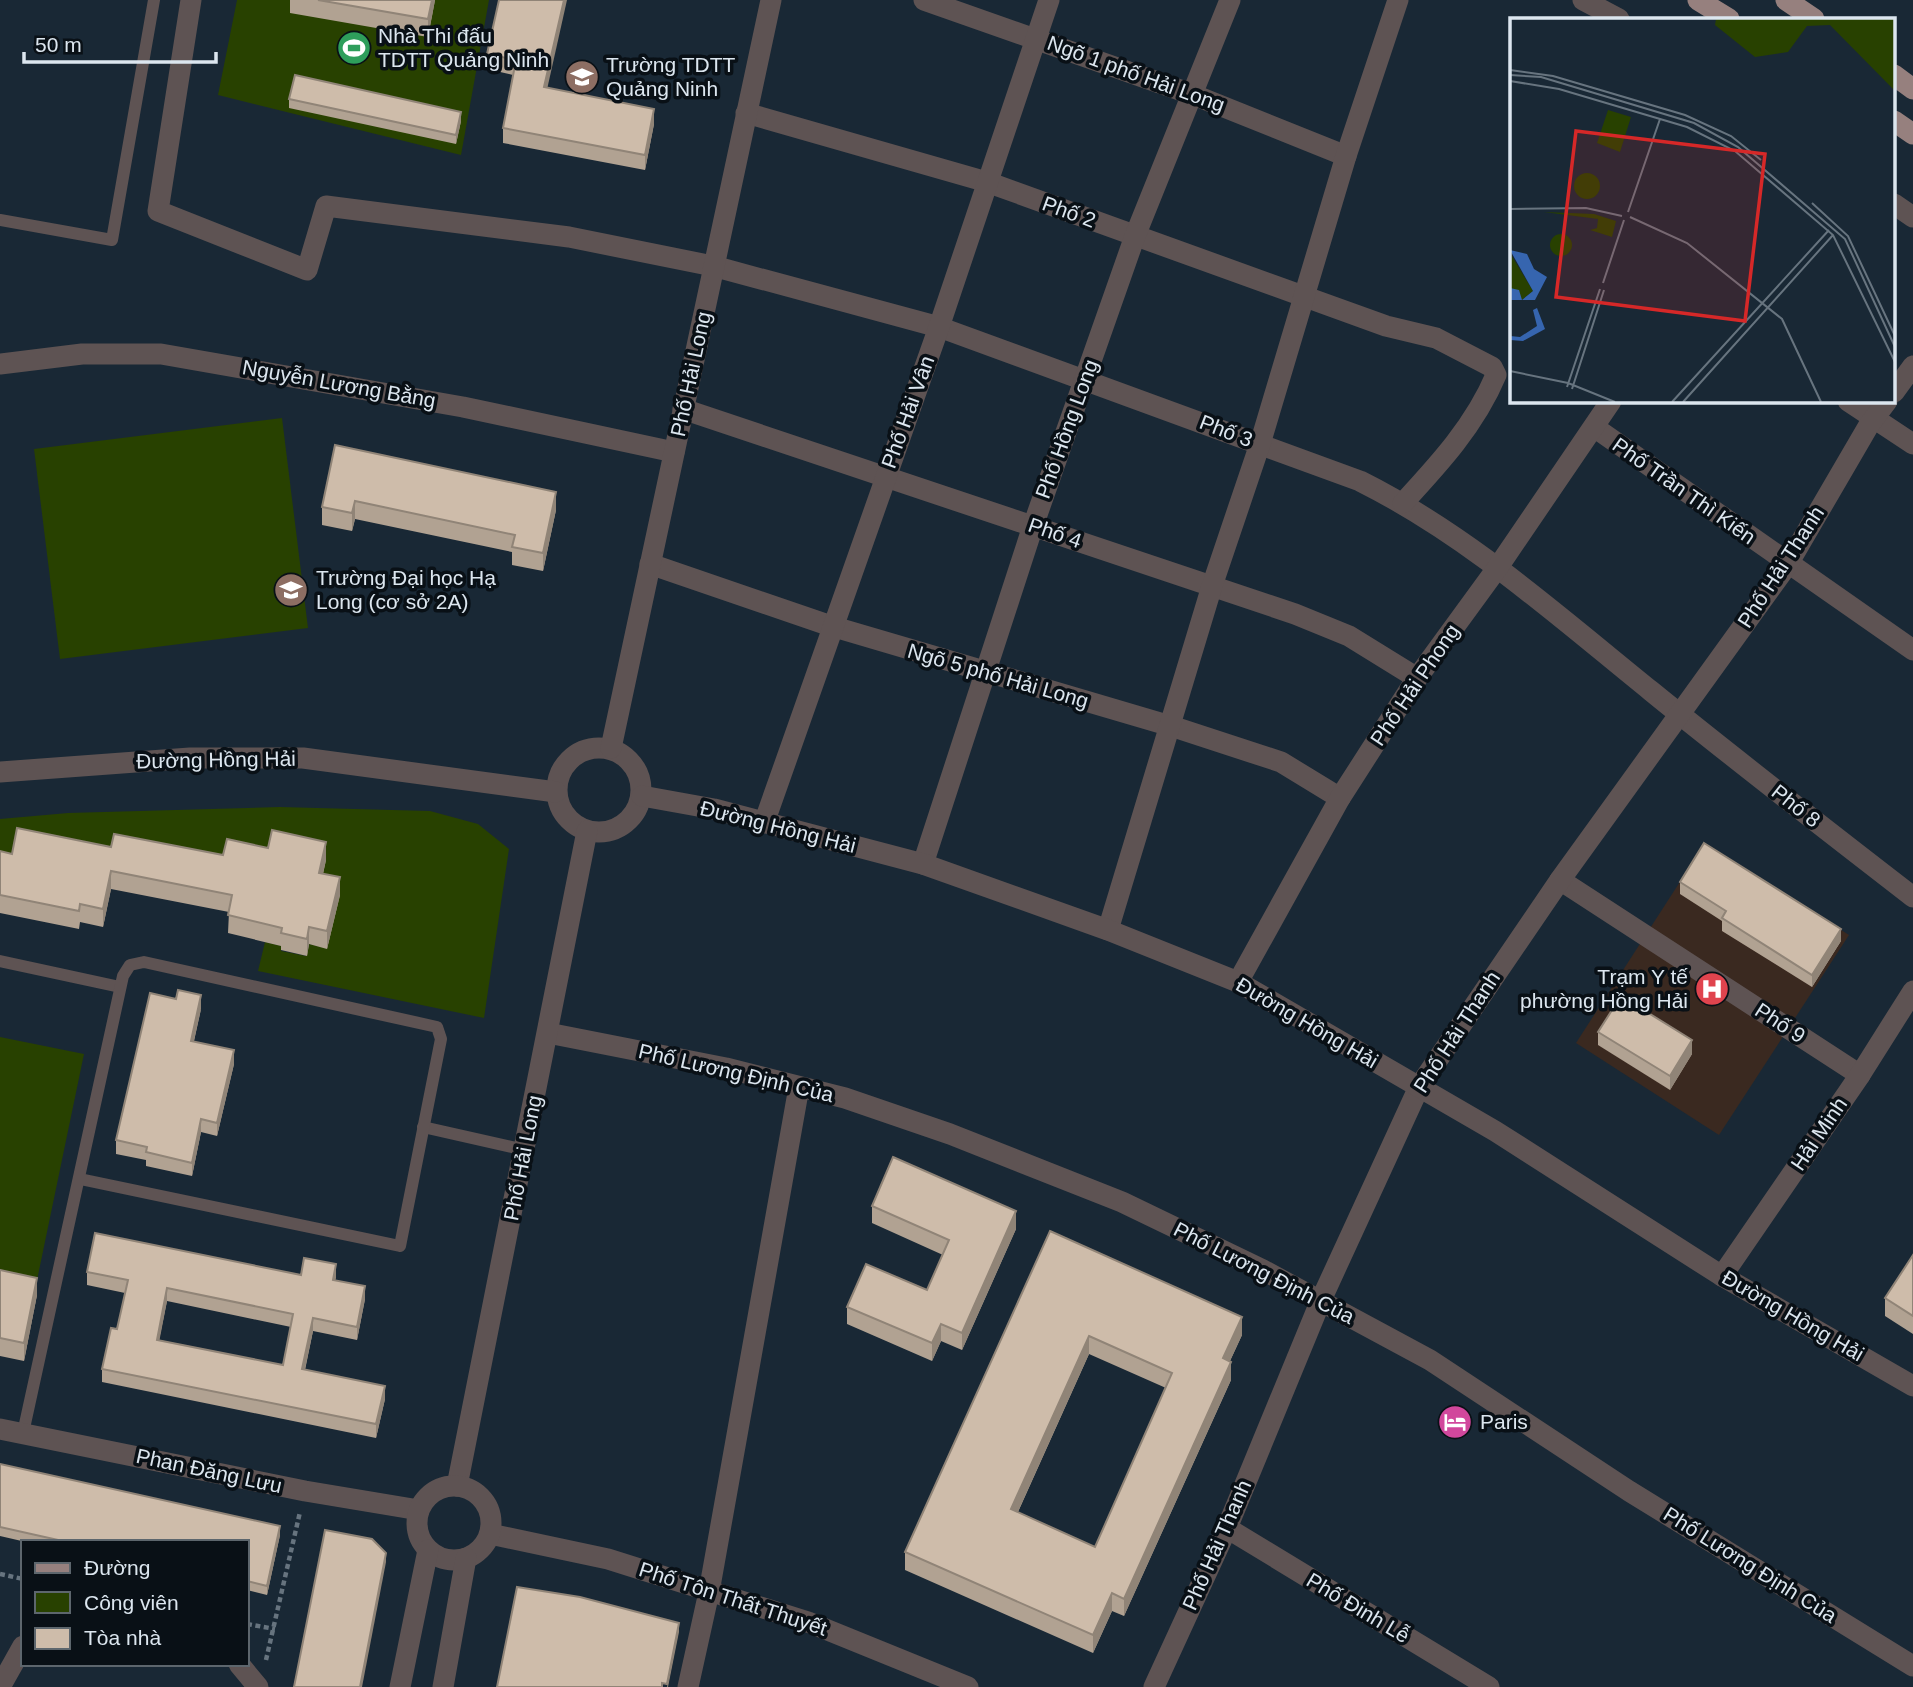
<svg xmlns="http://www.w3.org/2000/svg" width="1913" height="1687" font-family="Helvetica,sans-serif">
<style>
.medical{fill:#3a2920}
.green{fill:#284100}
.lines{fill:none;stroke-linecap:round;stroke-linejoin:round}
.path{stroke:#67747f;stroke-width:4.5;stroke-dasharray:5 3.5;stroke-linecap:butt}
.service{stroke:#5e5353;stroke-width:12}
.minor{stroke:#5e5353;stroke-width:21}
.tertiary{stroke:#5e5353;stroke-width:21}
.primary{stroke:#96807e;stroke-width:21}
.wall{fill:#b1a292;fill-rule:evenodd}
.shaded-wall{fill:#908477}
.building{fill:#cebcaa;stroke:#908477;stroke-width:2;fill-rule:evenodd}
.labels{text-anchor:middle;stroke-width:7;stroke-linejoin:round;paint-order:stroke}
.poi-label{font-size:21px;fill:#dce6ef;stroke:#091016;text-anchor:start}
.street-label{font-size:21px;fill:#dce6ef;stroke:#091016}
.inset-road{fill:none;stroke:#67747f;stroke-width:2}
.view{fill:#d62828;fill-opacity:0.15;stroke:#d62828;stroke-width:3.5}
.inset-edge{fill:none;stroke:#dce6ef;stroke-width:3.5}
</style>
<rect width="100%" height="100%" fill="#192835"/>
<path class="medical" d="M1705,843l144,92 -130,200 -143,-92z"/>
<g class="green">
<path d="M237,0h252l-28,155 -243,-60z"/>
<path d="M282,418l26,210 -248,31 -26,-210z"/>
<path d="M280,807l150,4 48,13 31,25 -25,169 -226,-47 7,-29 17,4 -1,5 25,5 3,-12 18,4 -59,-82 -256,5 -12,-2v-50l68,-6z"/>
<path d="M0,1037l84,17 -48,231 -36,-7z"/>
</g>
<g class="lines">
<g class="path">
<path d="M0,1574l23,5"/>
<path d="M247,1624l28,5"/>
<path d="M266,1660l34,-148"/>
</g>
<g class="service">
<path d="M0,220l112,20 42,-240"/>
<path d="M0,961l120,26"/>
<path d="M423,1127l102,23"/>
<path d="M23,1433l100,-457 7,-11 14,-3 293,65 4,12 -41,207 -320,-67"/>
</g>
<g class="minor">
<path d="M191,0l-33,211 149,59 19,-64 243,31 144,29 226,61 421,154c108,54 198,135 291,210 86,70 174,138 262,206"/>
<path d="M924,0l270,95 152,61"/>
<path d="M746,113l241,69 399,144 50,12 56,29 4,8c-21,50 -57,89 -93,128"/>
<path d="M0,364l82,-10h79l302,53 211,45"/>
<path d="M1894,392l19,-26"/>
<path d="M1848,401l65,43"/>
<path d="M683,409l612,205 54,22 68,42"/>
<path d="M1594,427l319,223"/>
<path d="M650,564l181,62 343,101 107,35 59,36"/>
<path d="M764,823l175,-496 110,-327"/>
<path d="M923,864l110,-338 102,-290 95,-236"/>
<path d="M1560,880l300,195"/>
<path d="M1108,930l104,-344 48,-142 86,-288 52,-156"/>
<path d="M1238,982l102,-184 77,-120 81,-111 113,-166"/>
<path d="M548,1033l178,35 119,30 105,36 172,68 141,68 167,90 199,131 284,175"/>
<path d="M1722,1276l138,-201 53,-84"/>
<path d="M0,1429l305,62 114,19"/>
<path d="M1227,1528l262,159"/>
<path d="M490,1534l118,25 200,63 160,65"/>
<path d="M239,1664l19,23"/>
<path d="M0,1687l23,-41"/>
<path d="M688,1687l21,-95 90,-505"/>
<path d="M1154,1687l73,-159 94,-228 98,-213 141,-207 228,-316 81,-139 18,-24"/>
</g>
<g class="tertiary">
<path d="M1583,0l36,19"/>
<path d="M1894,204l19,13"/>
<circle cx="599" cy="790" r="42"/>
<path d="M611,748l160,-748"/>
<path d="M0,772l190,-14h113l253,34"/>
<path d="M642,796l72,13 209,55 185,66 130,52 257,149 227,145 191,110"/>
<path d="M457,1486l130,-655"/>
<circle cx="454" cy="1523" r="37"/>
<path d="M400,1687l28,-137"/>
<path d="M443,1687l23,-129"/>
</g>
<g class="primary">
<path d="M1698,0l31,19"/>
<path d="M1786,0l28,19"/>
<path d="M1894,75l19,14"/>
<path d="M1894,121l19,13"/>
</g>
</g>
<g class="wall">
<path d="M290,0h145l-7,37 -138,-24z"/>
<path d="M499,0l48,88 107,36 -9,46 -142,-27v-15l10,-53 -26,-6v-15z"/>
<path d="M289,99l172,22 -5,23 -167,-36z"/>
<path d="M335,445l221,65 -13,61 -31,-6v-13l-157,-33 -3,12 -30,-6v-18z"/>
<path d="M111,847l112,8 45,-7 58,12 -3,14 17,21 -13,54 -18,-5 -2,12 -26,-6v-4l-53,-13 1,-21 -118,-23 -8,38 -23,-5 -1,7 -79,-16v-62l12,3z"/>
<path d="M1680,882l161,59 -29,46 -90,-56v-10l-42,-27z"/>
<path d="M201,1009l-7,32 40,23 -17,72 -16,-4 -9,44 -46,-10v-6l-30,-6v-14z"/>
<path d="M1598,1032l94,22 -22,36 -72,-45z"/>
<path d="M872,1206l144,23 -54,121 -21,-9 -9,20 -85,-37v-17l80,-17 16,-35 -71,-32z"/>
<path d="M1050,1231l192,104 -12,26 1,19 -107,236 -12,-5 -19,42 -188,-83v-18zM1089,1354l77,34 -71,159 -77,-35z"/>
<path d="M1913,1255v79l-28,-18v-18z"/>
<path d="M0,1270l37,25 -13,66 -24,-5z"/>
<path d="M87,1272l214,3 35,2 -1,3 30,19 -8,41 -44,-9 -8,39 80,29 -9,39 -274,-56v-13l15,-40 8,-36 -38,-8zM167,1301l124,26 -8,38 -124,-25z"/>
<path d="M0,1464l280,71 -13,60 -20,-5v-48h-221l-26,-6z"/>
</g>
<g class="shaded-wall">
<path d="M432,0h3l-7,37v-18z"/>
<path d="M564,0h3l-23,103v-16z"/>
<path d="M654,109v15l-9,46v-15z"/>
<path d="M461,112v9l-5,23v-9z"/>
<path d="M556,492v18l-13,61v-18z"/>
<path d="M355,501v18l-3,12v-18z"/>
<path d="M326,842v18l-7,31v-18z"/>
<path d="M111,871v18l-8,38v-18z"/>
<path d="M340,877v18l-13,54v-18z"/>
<path d="M309,927v17l-2,12v-17z"/>
<path d="M1841,929v12l-29,46v-12z"/>
<path d="M201,995v14l-10,45v-13z"/>
<path d="M1692,1040v14l-22,36v-14z"/>
<path d="M234,1050v14l-17,72v-13z"/>
<path d="M201,1119v13l-9,44v-13z"/>
<path d="M1016,1211v18l-54,121v-17z"/>
<path d="M336,1264v13l-3,16v-13z"/>
<path d="M37,1278v17l-13,66v-18z"/>
<path d="M365,1286v13l-8,41v-13z"/>
<path d="M167,1288v13l-10,52v-13z"/>
<path d="M1242,1317v18l-19,41v-18z"/>
<path d="M313,1318v13l-11,52v-14z"/>
<path d="M941,1324v17l-9,20v-18z"/>
<path d="M1089,1336v18l-78,173v-18z"/>
<path d="M1231,1362v18l-107,236v-17z"/>
<path d="M385,1386v13l-9,39v-14z"/>
<path d="M280,1526v9l-13,60v-9z"/>
<path d="M386,1553v9l-24,125h-2z"/>
<path d="M1112,1593v18l-19,42v-18z"/>
<path d="M679,1623v9l-11,55h-1z"/>
</g>
<g class="building">
<path d="M318,0h114l-4,19z"/>
<path d="M499,0h65l-20,87 110,22 -9,46 -142,-27 13,-68 -29,-6z"/>
<path d="M295,75l166,37 -5,23 -167,-36z"/>
<path d="M335,445l221,47 -13,61 -31,-6 3,-12 -160,-34 -3,12 -30,-6z"/>
<path d="M17,828l94,19 3,-13 109,21 4,-16 41,9 4,-18 54,12 -7,31 21,4 -13,54 -18,-4 -2,12 -26,-6 1,-5 -54,-13 4,-20 -121,-24 -8,38 -23,-5 -1,7 -79,-16v-44l12,3z"/>
<path d="M1704,843l137,86 -29,46 -90,-57 4,-7 -46,-29z"/>
<path d="M178,990l23,5 -10,46 43,9 -17,73 -16,-4 -9,44 -46,-11 1,-5 -31,-7 34,-147 26,6z"/>
<path d="M1621,996l71,44 -22,36 -72,-44z"/>
<path d="M893,1157l123,54 -54,122 -21,-9 -9,19 -85,-36 19,-43 61,26 22,-50 -77,-34z"/>
<path d="M1050,1231l192,86 -19,41 8,4 -107,237 -12,-6 -19,42 -188,-83zM1089,1336l83,37 -77,174 -84,-38z"/>
<path d="M95,1233l206,42 3,-17 32,6 -3,16 32,6 -8,41 -44,-9 -11,51 83,17 -9,38 -274,-55 9,-41 6,1 11,-49 -41,-8zM167,1288l126,26 -10,51 -126,-25z"/>
<path d="M1913,1255v61l-28,-18z"/>
<path d="M0,1270l37,8 -13,65 -24,-5z"/>
<path d="M0,1464l280,62 -13,60 -20,-5v-39h-180l-67,-15z"/>
<path d="M325,1530l47,9 14,14 -26,134h-66z"/>
<path d="M517,1587l63,10 99,26 -12,61 -5,-1v4h-165z"/>
</g>
<defs>
<g id="stadium-disc" transform="scale(1.75)"><circle r="9.5" fill="#2e9e5b" stroke="#091016"/><path d="M0-5a6.5 5 0 1 0 0 10a6.5 5 0 1 0 0-10ZM-3.5-1.8h7v3.6h-7Z" fill="#fff"/></g>
<g id="university-disc" transform="scale(1.75)"><circle r="9.5" fill="#8d6e63" stroke="#091016"/><path d="M0-5L7-2L0 1L-7-2ZM-4 1L0 2.5L4 1V4Q0 6-4 4Z" fill="#fff"/></g>
<g id="hospital-disc" transform="scale(1.75)"><circle r="9.5" fill="#e0444e" stroke="#091016"/><path d="M-5-5h3v3.5h4V-5h3V5h-3V1.5h-4V5h-3Z" fill="#fff"/></g>
<g id="hotel-disc" transform="scale(1.75)"><circle r="9.5" fill="#d1479c" stroke="#091016"/><path d="M-6-4.5h1.5V1H6V5H4.5V3h-9V5H-6ZM-4 0a1.8 1.8 0 1 1 3.6 0ZM.5 0V-2.5h3Q6-2.5 6 0Z" fill="#fff"/></g>
</defs>
<g fill-rule="evenodd">
<use href="#stadium-disc" x="354" y="48"/>
<use href="#university-disc" x="582" y="77"/>
<use href="#university-disc" x="291" y="590"/>
<use href="#hospital-disc" x="1712" y="989"/>
<use href="#hotel-disc" x="1455" y="1422"/>
</g>
<g class="labels">
<g class="poi-label">
<text x="378" y="43">Nhà Thi đấu<tspan x="378" dy="24">TDTT Quảng Ninh</tspan></text>
<text x="606" y="72">Trường TDTT<tspan x="606" dy="24">Quảng Ninh</tspan></text>
<text x="316" y="585">Trường Đại học Hạ<tspan x="316" dy="24">Long (cơ sở 2A)</tspan></text>
<text x="1688" y="984" text-anchor="end">Trạm Y tế<tspan x="1688" dy="24">phường Hồng Hải</tspan></text>
<text x="1480" y="1429">Paris</text>
</g>
<g class="street-label">
<text transform="translate(1136 74) rotate(20)" y="7">Ngõ 1 phố Hải Long</text>
<text transform="translate(1069 212) rotate(20)" y="7">Phố 2</text>
<text transform="translate(691 374) rotate(-78)" y="7">Phố Hải Long</text>
<text transform="translate(339 384) rotate(10)" y="7">Nguyễn Lương Bằng</text>
<text transform="translate(908 412) rotate(-70)" y="7">Phố Hải Vân</text>
<text transform="translate(1067 429) rotate(-70)" y="7">Phố Hồng Long</text>
<text transform="translate(1226 431) rotate(21)" y="7">Phố 3</text>
<text transform="translate(1684 491) rotate(35)" y="7">Phố Trần Thì Kiến</text>
<text transform="translate(1055 533) rotate(19)" y="7">Phố 4</text>
<text transform="translate(1781 567) rotate(-57)" y="7">Phố Hải Thanh</text>
<text transform="translate(998 676) rotate(16)" y="7">Ngõ 5 phố Hải Long</text>
<text transform="translate(1415 685) rotate(-56)" y="7">Phố Hải Phong</text>
<text transform="translate(216 760) rotate(-1)" y="7">Đường Hồng Hải</text>
<text transform="translate(1796 806) rotate(38)" y="7">Phố 8</text>
<text transform="translate(778 827) rotate(14)" y="7">Đường Hồng Hải</text>
<text transform="translate(1307 1023) rotate(30)" y="7">Đường Hồng Hải</text>
<text transform="translate(1780 1023) rotate(33)" y="7">Phố 9</text>
<text transform="translate(1457 1032) rotate(-57)" y="7">Phố Hải Thanh</text>
<text transform="translate(736 1073) rotate(13)" y="7">Phố Lương Định Của</text>
<text transform="translate(1819 1134) rotate(-56)" y="7">Hải Minh</text>
<text transform="translate(523 1158) rotate(-79)" y="7">Phố Hải Long</text>
<text transform="translate(1264 1273) rotate(27)" y="7">Phố Lương Định Của</text>
<text transform="translate(1793 1316) rotate(30)" y="7">Đường Hồng Hải</text>
<text transform="translate(209 1471) rotate(12)" y="7">Phan Đăng Lưu</text>
<text transform="translate(1217 1545) rotate(-66)" y="7">Phố Hải Thanh</text>
<text transform="translate(1750 1565) rotate(32)" y="7">Phố Lương Định Của</text>
<text transform="translate(733 1599) rotate(18)" y="7">Phố Tôn Thất Thuyết</text>
<text transform="translate(1358 1608) rotate(31)" y="7">Phố Đinh Lễ</text>
</g>
</g>
<g transform="translate(1510 18)">
<rect width="385" height="385" fill="#192835"/>
<path d="M206,1h179v72l-65,-66 -23,1 -19,26 -33,5 -40,-32zM98,92l23,7 -11,35 -23,-9zM64 168a13 13 0 1 1 26 0a13 13 0 1 1-26 0ZM34,194l50,2 22,7 -4,16 -22,-7 7,-2 1,-9zM40 227a11 11 0 1 1 22 0a11 11 0 1 1-22 0Z" fill="#284100"/>
<path d="M0,235l23,38 -11,9 -12,-12z" fill="#284100"/>
<path d="M0,232l17,4 7,15 13,8 -12,23h-25v-12l9,2 3,10 11,-9zM27,290l8,21 -22,12 -13,-1v-4l10,1 17,-11 -4,-16z" fill="#3665af"/>
<path class="inset-road" d="M0,52l43,6 132,39 46,21 30,24M0,57l31,2 153,46 44,24 107,92 50,108M0,63l49,8 128,38 48,24 98,84 62,127M302,185l36,33 47,100M0,191l76,-1 36,8M118,194l32,-93M120,199l57,26 95,76 39,83M93,265l21,-63M0,353l58,12 47,19M57,369l33,-98M62,371l32,-99M162,384l157,-172M173,384l150,-167"/>
<path class="view" d="M66,113l189,23 -20,167 -189,-24z"/>
<rect width="385" height="385" class="inset-edge"/>
</g>
<rect x="21" y="1540" width="228" height="126" fill="#091016" stroke="#5d666d" stroke-width="2"/>
<rect x="35" y="1563" width="35" height="10" fill="#96807e" stroke="#5d666d" stroke-width="2"/>
<text x="84" y="1575" font-size="21" fill="#dce6ef">Đường</text>
<rect x="35" y="1592" width="35" height="21" fill="#284100" stroke="#5d666d" stroke-width="2"/>
<text x="84" y="1610" font-size="21" fill="#dce6ef">Công viên</text>
<rect x="35" y="1628" width="35" height="21" fill="#cebcaa" stroke="#5d666d" stroke-width="2"/>
<text x="84" y="1645" font-size="21" fill="#dce6ef">Tòa nhà</text>
<path d="M24 52v10h192v-10" fill="none" stroke="#dce6ef" stroke-width="3.5"/>
<text x="35" y="52" font-size="21" fill="#dce6ef" stroke="#091016" stroke-width="5" paint-order="stroke">50 m</text>
</svg>
